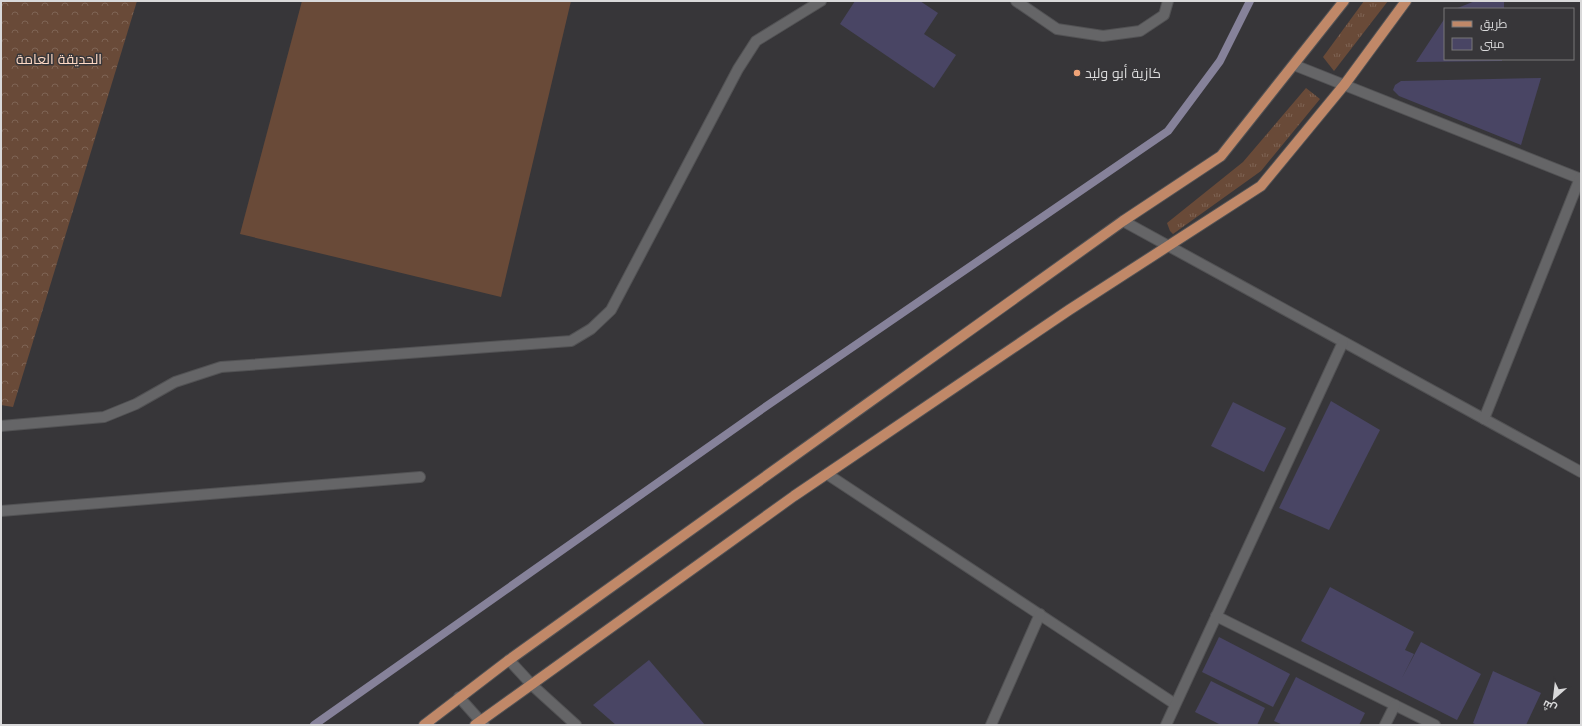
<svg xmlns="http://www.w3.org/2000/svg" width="1582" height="726" font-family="Inter,Cairo,sans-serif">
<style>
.grass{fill:url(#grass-tufts)}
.forest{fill:url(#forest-crowns)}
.garden{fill:#694a38}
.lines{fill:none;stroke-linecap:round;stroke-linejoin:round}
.stream{stroke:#86829a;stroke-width:8}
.building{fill:#494564}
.minor-casing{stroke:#525254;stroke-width:12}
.major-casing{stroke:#525254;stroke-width:12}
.minor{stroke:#656567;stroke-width:10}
.major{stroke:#c08868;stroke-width:10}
.poi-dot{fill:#efa377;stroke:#373639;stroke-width:1.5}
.labels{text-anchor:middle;stroke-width:3;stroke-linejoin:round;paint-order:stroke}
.park-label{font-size:14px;fill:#fed9c4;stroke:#373639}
.poi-label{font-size:14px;fill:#d9d9da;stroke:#373639;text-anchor:start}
</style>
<defs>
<pattern id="grass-tufts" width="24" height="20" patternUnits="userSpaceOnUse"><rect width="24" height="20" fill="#694a38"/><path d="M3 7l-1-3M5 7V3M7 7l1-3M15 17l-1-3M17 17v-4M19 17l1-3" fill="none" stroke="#7e6454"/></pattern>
<pattern id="forest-crowns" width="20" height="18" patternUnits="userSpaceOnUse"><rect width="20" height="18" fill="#694a38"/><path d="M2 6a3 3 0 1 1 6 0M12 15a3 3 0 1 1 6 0" fill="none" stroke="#7e6454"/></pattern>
</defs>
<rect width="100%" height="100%" fill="#373639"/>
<g class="grass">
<path d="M1364,1h24l-54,70 -11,-14z"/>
<path d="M1306,88l14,11 -59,72 -88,63 -3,-3 -3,-8 76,-61z"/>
</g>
<path class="forest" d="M1,1h136l-124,406 -12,-2z"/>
<path class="garden" d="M302,1h269l-70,296 -261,-63z"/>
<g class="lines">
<path class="stream" d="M314,725l454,-320 400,-274 52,-70 30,-60"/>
</g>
<g class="building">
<path d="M855,1h65l18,12 -14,21 32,21 -22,33 -94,-64z"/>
<path d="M1475,1h29v8h-49z"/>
<path d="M1445,18v41h57v2l-86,1z"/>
<path d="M1541,78l-20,67 -122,-49 -6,-6 2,-5 6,-4z"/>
<path d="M1331,401l49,29 -51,100 -50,-22z"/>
<path d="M1233,402l53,26 -22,44 -53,-26z"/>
<path d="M1330,587l84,45 -9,18 9,4 -12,24 19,-36 60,32 -24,46 -156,-79z"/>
<path d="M1219,637l71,37 -17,33 -71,-35z"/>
<path d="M649,660l56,65h-89l-23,-20z"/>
<path d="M1493,671l48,22 -15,32h-49l-4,-2z"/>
<path d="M1296,677l69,36 -6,12h-76l-9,-4z"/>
<path d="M1211,681l54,27 -8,17h-36l-26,-13z"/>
</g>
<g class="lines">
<g class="minor-casing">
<g id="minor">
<path d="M1016,1l41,28 46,7 37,-5 24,-16 4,-14"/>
<path d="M1294,65l287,114"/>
<path d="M1123,221l458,251"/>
<path d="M1484,419l96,-241"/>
<path d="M1,426l103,-9 32,-13 39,-22 46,-15 350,-26 20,-12 20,-19 127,-241 18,-28 65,-40"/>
<path d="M827,474l348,230"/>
<path d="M1,511l419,-34"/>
<path d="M1216,616l219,109"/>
<path d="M509,660l23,25 44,40"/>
<path d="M459,697l25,28"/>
<path d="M991,725l49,-111"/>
<path d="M1166,725l177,-383"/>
<path d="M1385,725l10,-20"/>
</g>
</g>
<g class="major-casing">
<g id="major">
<path d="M424,725l85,-65 341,-244 273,-195 98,-65 123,-155"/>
<path d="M475,725l319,-229 275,-186 192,-124 84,-102 61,-83"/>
</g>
</g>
<use href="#minor" class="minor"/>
<use href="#major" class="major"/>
</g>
<circle class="poi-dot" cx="1077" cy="73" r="4"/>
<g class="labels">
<g class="park-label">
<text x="59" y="64">الحديقة العامة</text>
</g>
<g class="poi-label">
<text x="1085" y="78">كازية أبو وليد</text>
</g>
</g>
<rect width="1582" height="726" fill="none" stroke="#d9d9da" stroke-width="4"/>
<rect x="1444" y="8" width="130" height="52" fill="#373639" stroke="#787779"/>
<rect x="1452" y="21" width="20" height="6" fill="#c08868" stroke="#787779"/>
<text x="1480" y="28" font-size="12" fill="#d9d9da">طريق</text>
<rect x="1452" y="38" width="20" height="12" fill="#494564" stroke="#787779"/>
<text x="1480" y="48" font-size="12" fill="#d9d9da">مبنى</text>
<g transform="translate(1554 698) rotate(208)" stroke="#373639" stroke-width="3" paint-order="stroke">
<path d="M0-3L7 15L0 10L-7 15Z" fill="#d9d9da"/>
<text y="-6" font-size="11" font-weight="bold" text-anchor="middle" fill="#d9d9da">ش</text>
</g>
</svg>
